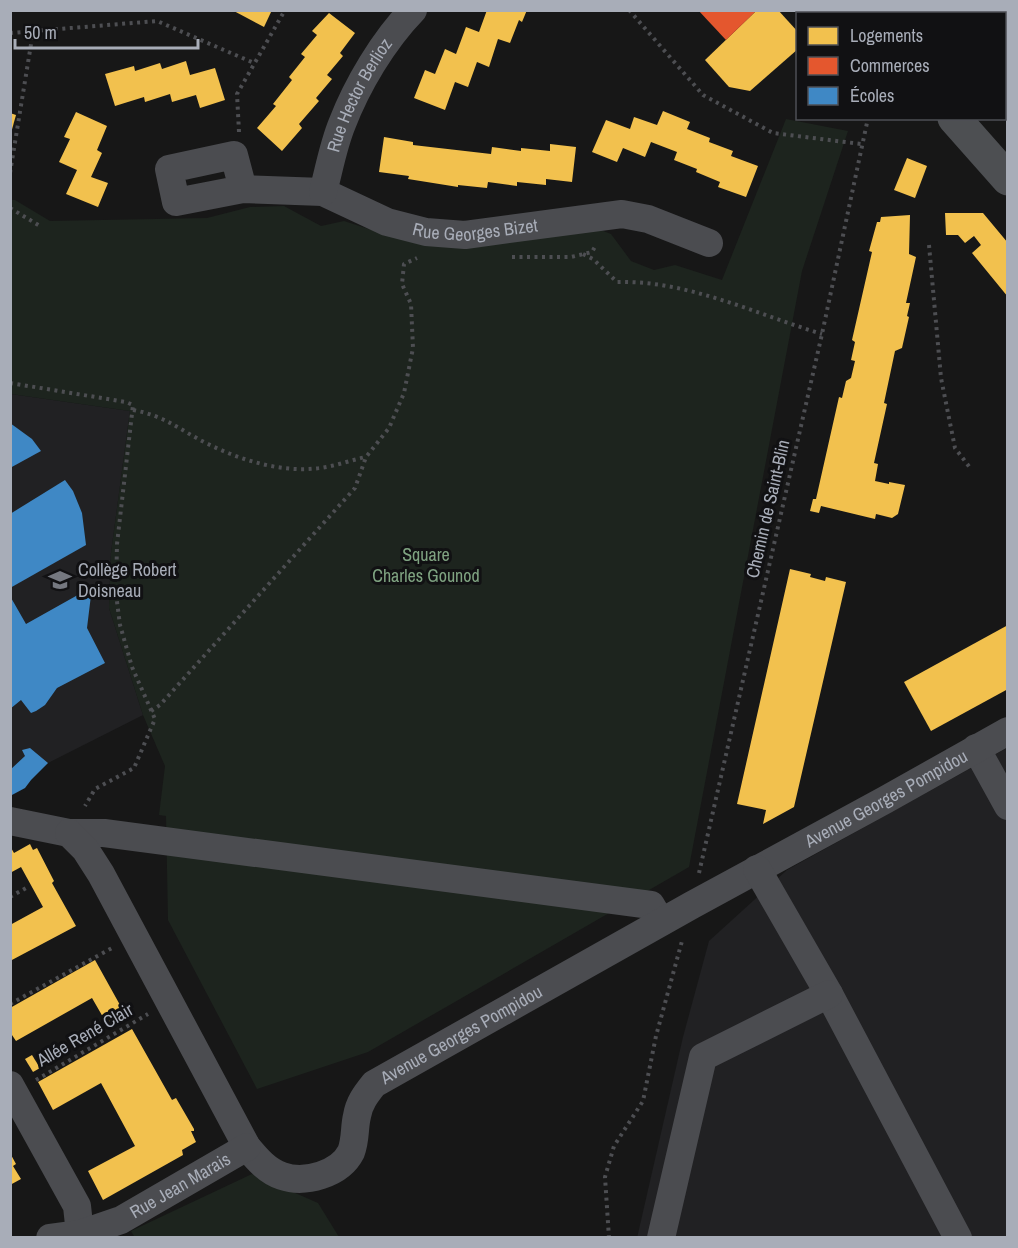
<svg xmlns="http://www.w3.org/2000/svg" width="1018" height="1248" font-family="'Archivo Narrow',sans-serif">
<style>
.built{fill:#212123}
.green{fill:#1d241e}
.homes{fill:#f2c14e}
.shops{fill:#e4572e}
.schools{fill:#3f88c5}
.lines{fill:none;stroke-linecap:round;stroke-linejoin:round}
.path{stroke:#4d4e52;stroke-width:4;stroke-dasharray:3 4.5;stroke-linecap:butt}
.minor{stroke:#4b4c50;stroke-width:28}
.major{stroke:#4d4f52;stroke-width:33}
.labels{text-anchor:middle;stroke-width:6;stroke-linejoin:round;paint-order:stroke}
.street-label{font-size:18px;fill:#a8adb8;stroke:#111113}
.park-label{font-size:18px;fill:#7fa381;stroke:#111113}
.poi-label{font-size:18px;fill:#a8adb8;stroke:#111113;text-anchor:start}
</style>
<rect width="100%" height="100%" fill="#171717"/>
<g class="built">
<path d="M11,394l119,17 -19,142 -2,55 34,107 -95,48 -17,17 -6,8 -14,8z"/>
<path d="M1007,748v489l-370,1 46,-201 26,-96 78,-71z"/>
</g>
<g class="green">
<path d="M786,119l62,12 -46,140 -113,596 -321,185 -111,37 -89,-169 -2,-104 -7,-1 6,-49 -22,-51 -34,-107 2,-55 19,-142 -119,-17v-194h4l35,21 157,-3 43,-11 34,-1 37,20 23,-5 28,9 221,-3 18,7 20,27 23,9 21,-5 47,15z"/>
<path d="M252,1174l66,29 21,34 -204,1 -4,-7z"/>
</g>
<g class="homes">
<path d="M232,10h40l-8,17z"/>
<path d="M487,10h40l-5,12 -3,-2 -9,23 -12,-4 -9,28 -12,-5 -9,25 -13,-5 -10,28 -31,-12 11,-28 10,4 10,-25 11,5 10,-27 13,5z"/>
<path d="M757,10h21l20,22v17l-48,42 -21,-4 -24,-27z"/>
<path d="M329,13l26,20 -15,20 3,3 -16,19 5,4 -16,19 3,3 -20,23 3,4 -20,23 -25,-23 19,-22 -3,-2 19,-24 -3,-3 16,-20 -4,-3 16,-19 -5,-4z"/>
<path d="M186,61l4,14 25,-7 10,32 -25,8 -4,-13 -24,7 -2,-8 -25,8 -1,-5 -29,9 -10,-32 29,-8 1,5 25,-8 2,6z"/>
<path d="M663,111l27,11 -3,7 23,9 -1,4 24,9 -2,5 27,10 -12,31 -28,-10 2,-5 -24,-10 1,-3 -23,-9 3,-8 -26,-10 -6,15 -22,-9 -6,14 -25,-10 14,-32 24,9 4,-12 23,8z"/>
<path d="M76,112l31,14 -10,24 5,3 -11,24 17,6 -10,24 -32,-13 11,-24 -18,-8 11,-23 -6,-2z"/>
<path d="M10,113l6,2 -5,18h-1z"/>
<path d="M384,137l29,5v3l78,9 1,-7 29,4v-3l29,3v-7l26,3 -4,35 -26,-3v6l-29,-3v4l-29,-4 -1,6 -29,-3v2l-50,-8 1,-3 -30,-4z"/>
<path d="M907,158l20,8 -12,32 -21,-8z"/>
<path d="M945,213h38l25,30v54l-36,-44 9,-8 -7,-9 -9,7 -7,-8h-12z"/>
<path d="M910,215l-1,39 7,3 -10,46h4l-3,13 2,1 -7,31 -7,3 -11,52 3,1 -13,59 4,1 -3,17 14,3v-2l16,3 -7,29 -6,4 -16,-4 -1,5 -54,-13 -2,7 -9,-2 3,-12h3l23,-102 3,1 4,-17 5,-3 4,-17 -4,-1 4,-18 -3,-2 20,-88 -3,-1 8,-29h3l1,-5z"/>
<path d="M790,569l21,5 -1,3 15,4 1,-4 20,5 -52,225 -31,17 3,-14 -29,-6z"/>
<path d="M1008,625v64l-77,42 -27,-49z"/>
<path d="M30,844l3,6 4,-2 17,33 -2,2 24,43 -66,35v-36l33,-18 -22,-40 -11,6v-27l4,7z"/>
<path d="M95,960l30,54 -18,10 -15,-26 -76,43 -6,-9v-24z"/>
<path d="M132,1029l40,71 4,-2 18,31v2h-3l5,11 -14,8 1,5 -80,45 -15,-29 47,-25 -34,-63 -48,27 -15,-28z"/>
<path d="M32,1055l8,13 -7,4 -8,-13z"/>
<path d="M10,1153l6,11 -3,2 8,13 -11,6z"/>
</g>
<path class="shops" d="M698,10h59l-31,30z"/>
<g class="schools">
<path d="M10,423l22,16 9,12 -31,17z"/>
<path d="M65,480l8,11 9,22 4,32 -76,43v-74z"/>
<path d="M92,587l-5,41 18,35 -48,25 -12,17 -9,6 -5,2 -10,-13 -11,9v-113l16,28z"/>
<path d="M30,748l18,15 -17,17 -6,8 -15,8v-26l15,-14 -3,-6z"/>
</g>
<g class="lines">
<g class="path">
<path d="M629,10l74,85 70,38 88,11"/>
<path d="M10,33l147,-12 97,42"/>
<path d="M239,132l-2,-38 48,-84"/>
<path d="M10,173l23,-141"/>
<path d="M10,208l30,18"/>
<path d="M929,245l12,133 14,70 16,21"/>
<path d="M583,254l10,5 24,23c70,-2 139,32 205,52"/>
<path d="M512,257h59l21,-5 4,-7"/>
<path d="M10,383l116,19 7,3 -16,139 -1,50 4,31 12,42 23,52 -21,49 -39,21 -10,17"/>
<path d="M133,410c33,6 48,21 75,34 35,17 74,29 112,24 16,-2 31,-8 46,-11"/>
<path d="M151,711l9,-6 195,-217 11,-31 23,-29 15,-35 9,-45 -2,-44 -9,-20 2,-20 13,-6"/>
<path d="M699,873l123,-539 46,-216"/>
<path d="M10,897l16,-9"/>
<path d="M10,1004l102,-56"/>
<path d="M36,1080l112,-66"/>
<path d="M609,1238l-4,-61 9,-31 29,-45 13,-65 26,-95"/>
</g>
<g class="minor">
<path id="s1" d="M243,189l-9,-34 -65,14 7,33 67,-13 80,3 64,30 39,10 39,3 157,-21 26,5 61,24"/>
<path id="s2" d="M323,192c6,-22 10,-46 19,-68 15,-39 41,-83 71,-114"/>
<path d="M976,748l32,58"/>
<path d="M10,821l59,12h35l547,72 10,17"/>
<path id="s3" d="M69,833l16,16 16,25 146,273c10,12 20,24 35,29 23,8 58,-2 69,-24 5,-13 3,-24 6,-36 2,-13 9,-22 17,-32l318,-179 193,-105 123,-69"/>
<path d="M757,869l72,125 129,244"/>
<path d="M10,1085l67,121 3,28"/>
<path id="s4" d="M50,1238l30,-4 41,-14 126,-73"/>
<path d="M661,1238l42,-181 126,-63"/>
</g>
<g class="major">
<path d="M857,10l2,4"/>
<path d="M954,118l54,61"/>
</g>
</g>
<defs>
<g id="school-bare" transform="scale(1.8)"><path d="M0-5L7-2L0 1L-7-2ZM-4 1L0 2.5L4 1V4Q0 6-4 4Z" fill="#757880" stroke="#111113" stroke-width="2.5" paint-order="stroke"/></g>
</defs>
<g fill-rule="evenodd">
<use href="#school-bare" x="60" y="580"/>
</g>
<g class="labels">
<g class="street-label">
<text dy="6" stroke="none"><textPath href="#s2" startOffset="104">Rue Hector Berlioz</textPath></text>
<text dy="6" stroke="none"><textPath href="#s1" startOffset="444">Rue Georges Bizet</textPath></text>
<text transform="translate(768 509) rotate(-77)" y="6">Chemin de Saint-Blin</text>
<text dy="6" stroke="none"><textPath href="#s3" startOffset="1146">Avenue Georges Pompidou</textPath></text>
<text transform="translate(85 1035) rotate(-30)" y="6">Allée René Clair</text>
<text dy="6" stroke="none"><textPath href="#s3" startOffset="660">Avenue Georges Pompidou</textPath></text>
<text dy="6" stroke="none"><textPath href="#s4" startOffset="142">Rue Jean Marais</textPath></text>
</g>
<g class="park-label">
<text x="426" y="561">Square<tspan x="426" dy="21">Charles Gounod</tspan></text>
</g>
<g class="poi-label">
<text x="78" y="576">Collège Robert<tspan x="78" dy="21">Doisneau</tspan></text>
</g>
</g>
<rect width="1018" height="1248" fill="none" stroke="#a8adb8" stroke-width="24"/>
<rect x="796" y="12" width="210" height="108" fill="#111113" stroke="#4d4f55" stroke-width="1.5"/>
<rect x="808" y="27" width="30" height="18" fill="#f2c14e" stroke="#4d4f55" stroke-width="1.5"/>
<text x="850" y="42" font-size="18" fill="#a8adb8">Logements</text>
<rect x="808" y="57" width="30" height="18" fill="#e4572e" stroke="#4d4f55" stroke-width="1.5"/>
<text x="850" y="72" font-size="18" fill="#a8adb8">Commerces</text>
<rect x="808" y="87" width="30" height="18" fill="#3f88c5" stroke="#4d4f55" stroke-width="1.5"/>
<text x="850" y="102" font-size="18" fill="#a8adb8">Écoles</text>
<path d="M15 39v9h183v-9" fill="none" stroke="#a8adb8" stroke-width="3"/>
<text x="24" y="39" font-size="18" fill="#a8adb8" stroke="#111113" stroke-width="4.5" paint-order="stroke">50 m</text>
</svg>
